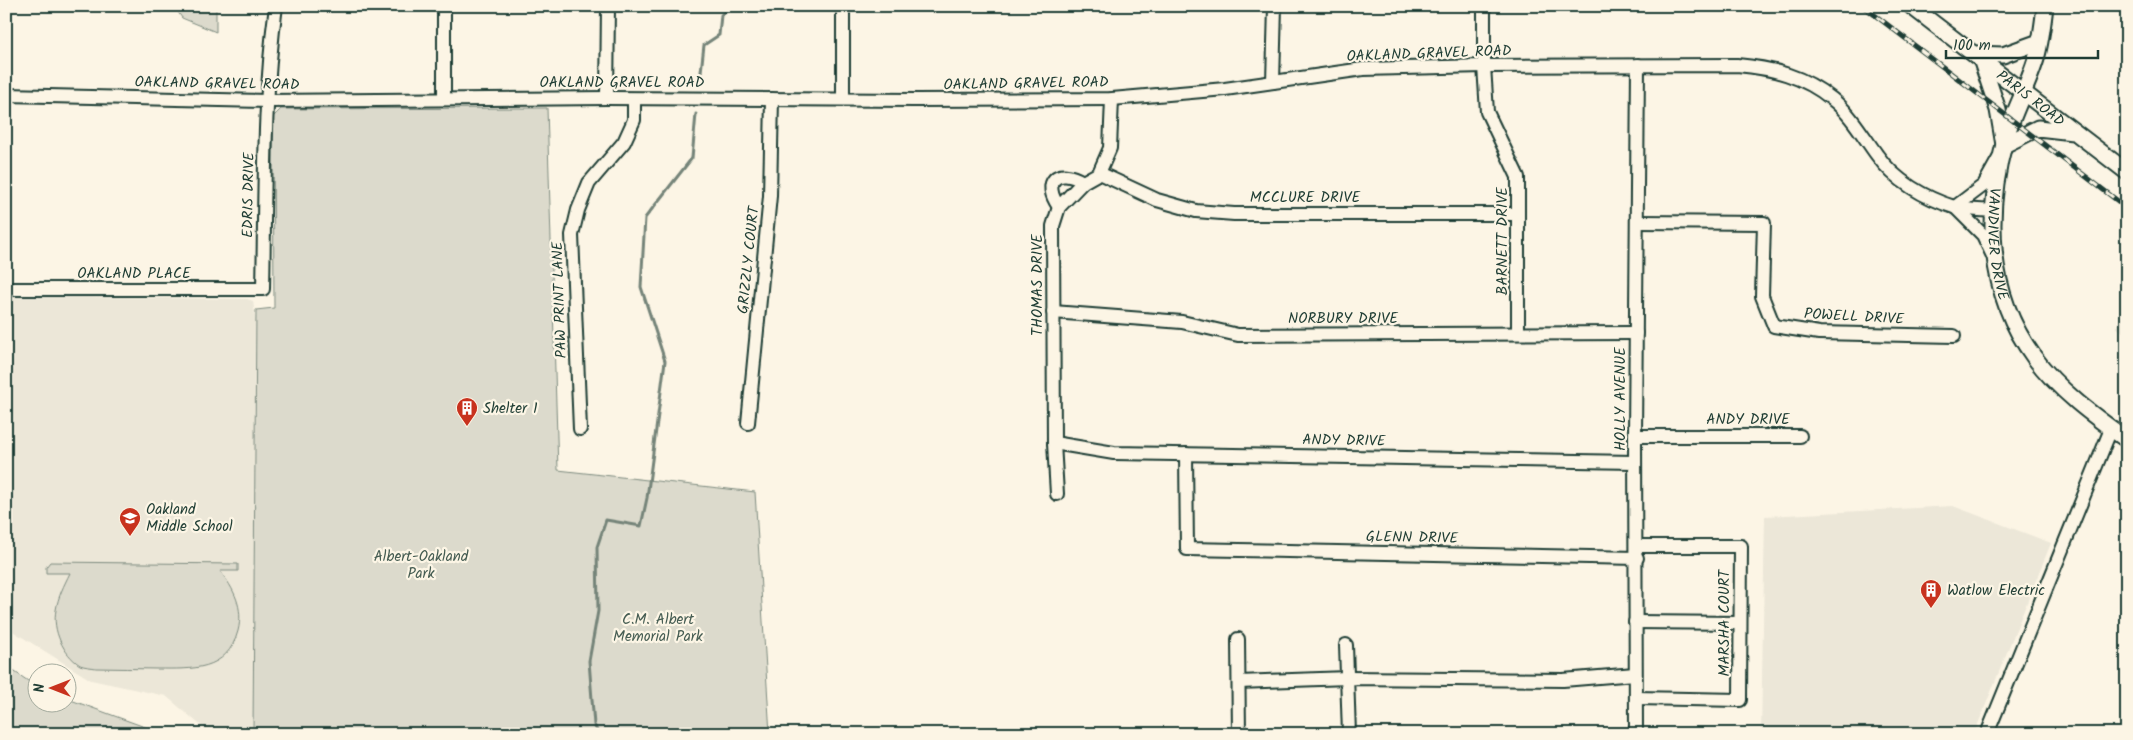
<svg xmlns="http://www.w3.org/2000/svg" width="2133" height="740" font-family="Kalam,sans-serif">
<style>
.built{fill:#ece7d8}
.green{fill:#dcdacc;stroke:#7e8c80}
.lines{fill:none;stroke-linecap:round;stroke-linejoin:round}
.stream{stroke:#758479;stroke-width:3}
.minor-casing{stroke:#1f3d34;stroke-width:16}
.major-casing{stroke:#1f3d34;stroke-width:19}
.minor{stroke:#fcf5e5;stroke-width:12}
.major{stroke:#fcf5e5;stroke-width:15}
.rail-casing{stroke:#1f3d34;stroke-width:5}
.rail{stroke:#fcf5e5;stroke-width:3;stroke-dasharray:9;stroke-linecap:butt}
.labels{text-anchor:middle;stroke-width:4.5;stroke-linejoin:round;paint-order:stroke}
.street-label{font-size:15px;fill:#1f3d34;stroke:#fcf5e5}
.poi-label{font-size:15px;fill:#1f3d34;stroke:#fcf5e5;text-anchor:start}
.park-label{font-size:15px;fill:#455c52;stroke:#fcf5e5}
</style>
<rect width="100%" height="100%" fill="#fcf5e5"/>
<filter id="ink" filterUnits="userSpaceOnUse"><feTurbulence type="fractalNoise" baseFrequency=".02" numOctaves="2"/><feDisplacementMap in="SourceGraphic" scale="10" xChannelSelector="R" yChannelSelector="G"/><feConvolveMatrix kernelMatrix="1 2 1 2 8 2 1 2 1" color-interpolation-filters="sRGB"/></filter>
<g filter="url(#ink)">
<g class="built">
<path d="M6,296l241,3 6,2 3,22 -3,411h-42l-45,-38 -75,-16 -85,-53z"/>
<path d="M2127,314v21l-11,-8z"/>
<path d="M1953,506l98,37 -77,191h-213l4,-218z"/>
</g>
<g class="green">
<path d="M174,6h42v26l-34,-14z"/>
<path d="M547,108l11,362 197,22 15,242h-517l3,-424 18,-2 -1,-191 8,-8z"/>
<path d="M50,562l188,2v7h-18c14,18 24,37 18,60 -11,41 -46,38 -81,38 -20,0 -41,-1 -61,-1 -5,-1 -11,-1 -16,-3 -17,-11 -28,-35 -24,-55 2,-13 8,-25 14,-37h-24v-6z"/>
<path d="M6,666l31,21 1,15h30v-3l96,35h-158z"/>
</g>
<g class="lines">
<g class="stream">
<path d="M700,81l4,-36 15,-10 2,-20 11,-9"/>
<path d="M599,734l-5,-9 -5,-64 9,-50 -1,-64 9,-27 35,6 6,-28 18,-137 -24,-74 4,-69 47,-60 4,-44"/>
</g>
<g class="minor-casing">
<g id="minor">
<path d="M1484,6v60l3,46 31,65v156"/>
<path d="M1273,82l2,-76"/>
<path d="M6,95l261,6 340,-3 309,2 196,-1 113,-10 138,-20 121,-3 253,-1c35,3 67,11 95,34 19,15 31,37 45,56 18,26 48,43 77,52 12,3 26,3 38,4"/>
<path d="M607,98l1,-92"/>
<path d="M444,99v-93"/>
<path d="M843,99v-93"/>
<path d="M1099,173l58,27 39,11 38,3h284"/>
<path d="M1059,207c-18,-25 -2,-41 24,-25"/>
<path d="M1955,207l29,-22 14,-25"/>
<path d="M1955,207l28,28 10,21"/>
<path d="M1638,222l126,1 -2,73 12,30 45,7 135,3"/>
<path d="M6,289h257c2,-94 0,-189 13,-283"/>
<path d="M1053,312l129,10 56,13 398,-2"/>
<path d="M748,423l22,-227 2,-97"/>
<path d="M580,429l-8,-194 6,-25 11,-27 35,-41 10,-22v-21"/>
<path d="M1635,436h165"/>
<path d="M1054,443l60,10 521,9"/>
<path d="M1186,454l1,95 450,9"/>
<path d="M1057,494l-3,-51 -1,-217 6,-19 24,-25 16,-9 11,-25 2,-49"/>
<path d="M1635,622l105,1"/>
<path d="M1238,639l1,95"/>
<path d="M1346,645l3,89"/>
<path d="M1239,682l109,-4 215,2 72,-6"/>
<path d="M1636,698l104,2 1,-154h-105"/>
<path d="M1636,734l-1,-298 3,-371"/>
<path d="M1987,734l124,-305"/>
</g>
</g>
<g class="major-casing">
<g id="major">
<path id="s1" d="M1911,6l216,166"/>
<path id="s2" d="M2045,6c-2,18 -4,36 -9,53 -8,27 -23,53 -31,81 -20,74 -18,153 29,217 24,33 60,59 93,83"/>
<path d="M1974,54l29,1 36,-13"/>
<path d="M1982,62l16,48 6,35 34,-17 35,4"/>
</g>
</g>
<use href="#minor" class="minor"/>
<use href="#major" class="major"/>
<g class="rail-casing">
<path id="rail" d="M1863,6l264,202"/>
</g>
<use href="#rail" class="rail"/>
</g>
</g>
<defs>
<g id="building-pin" transform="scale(1.125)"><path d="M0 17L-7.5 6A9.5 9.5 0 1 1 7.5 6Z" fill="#c8321e" stroke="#fcf5e5"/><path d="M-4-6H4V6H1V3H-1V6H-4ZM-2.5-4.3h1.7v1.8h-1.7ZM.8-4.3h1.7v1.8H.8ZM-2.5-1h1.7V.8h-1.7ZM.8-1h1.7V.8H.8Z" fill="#fff"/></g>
<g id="school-pin" transform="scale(1.125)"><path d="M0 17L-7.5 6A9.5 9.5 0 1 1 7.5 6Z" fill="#c8321e" stroke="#fcf5e5"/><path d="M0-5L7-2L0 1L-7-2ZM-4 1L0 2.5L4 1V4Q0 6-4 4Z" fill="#fff"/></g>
</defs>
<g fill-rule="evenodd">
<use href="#building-pin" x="467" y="408"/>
<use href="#school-pin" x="130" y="518"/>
<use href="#building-pin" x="1931" y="590"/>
</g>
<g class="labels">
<g class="street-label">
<text transform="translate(1429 53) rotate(-2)" y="5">OAKLAND GRAVEL ROAD</text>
<text x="622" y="87">OAKLAND GRAVEL ROAD</text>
<text transform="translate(217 83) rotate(1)" y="5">OAKLAND GRAVEL ROAD</text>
<text transform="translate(1026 83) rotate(-1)" y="5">OAKLAND GRAVEL ROAD</text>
<text dy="5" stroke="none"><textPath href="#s1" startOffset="151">PARIS ROAD</textPath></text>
<text transform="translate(248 195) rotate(-89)" y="5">EDRIS DRIVE</text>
<text x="1305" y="202">MCCLURE DRIVE</text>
<text transform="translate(1502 241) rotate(-90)" y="5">BARNETT DRIVE</text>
<text dy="5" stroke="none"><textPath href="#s2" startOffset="246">VANDIVER DRIVE</textPath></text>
<text transform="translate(748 260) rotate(-84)" y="5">GRIZZLY COURT</text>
<text x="134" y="278">OAKLAND PLACE</text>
<text transform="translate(1037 285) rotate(-90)" y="5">THOMAS DRIVE</text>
<text transform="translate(559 300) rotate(-92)" y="5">PAW PRINT LANE</text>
<text transform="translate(1854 316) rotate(3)" y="5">POWELL DRIVE</text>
<text x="1343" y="323">NORBURY DRIVE</text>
<text transform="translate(1620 399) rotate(-90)" y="5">HOLLY AVENUE</text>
<text x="1748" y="424">ANDY DRIVE</text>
<text transform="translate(1344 440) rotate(1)" y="5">ANDY DRIVE</text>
<text transform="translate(1412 537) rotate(1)" y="5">GLENN DRIVE</text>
<text transform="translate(1724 623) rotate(-90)" y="5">MARSHA COURT</text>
</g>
<g class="poi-label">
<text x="483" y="413">Shelter 1</text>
<text x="146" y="514">Oakland<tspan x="146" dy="17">Middle School</tspan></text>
<text x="1947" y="595">Watlow Electric</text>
</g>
<g class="park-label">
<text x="421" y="561">Albert-Oakland<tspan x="421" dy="17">Park</tspan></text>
<text x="658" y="624">C.M. Albert<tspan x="658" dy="17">Memorial Park</tspan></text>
</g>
</g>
<rect width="2133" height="740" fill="none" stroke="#fcf5e5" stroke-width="25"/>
<rect x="12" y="12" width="2108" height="715" fill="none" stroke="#1f3d34" stroke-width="2" filter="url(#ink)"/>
<g transform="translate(52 688) rotate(270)"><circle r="24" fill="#fcf5e5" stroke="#a4ab9e"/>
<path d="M0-4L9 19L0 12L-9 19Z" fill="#c8321e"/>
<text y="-8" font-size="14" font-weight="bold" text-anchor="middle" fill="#1f3d34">N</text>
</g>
<path d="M1946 50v8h152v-8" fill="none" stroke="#1f3d34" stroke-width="2.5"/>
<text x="1953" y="50" font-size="15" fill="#1f3d34" stroke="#fcf5e5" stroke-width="4" paint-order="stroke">100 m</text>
</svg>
